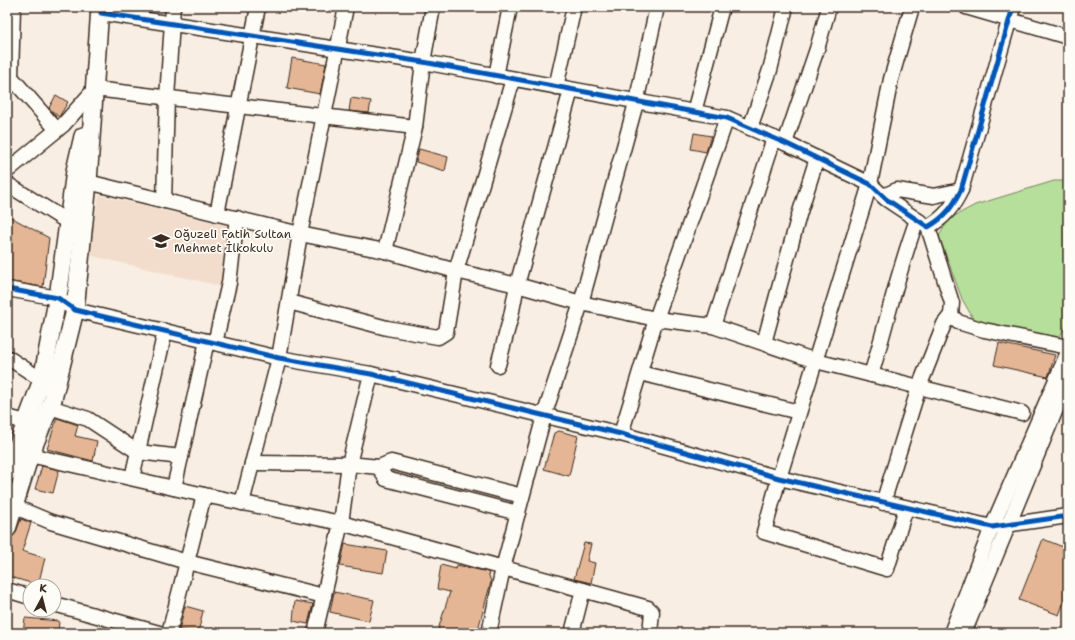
<svg xmlns="http://www.w3.org/2000/svg" width="1075" height="640" font-family="'Shantell Sans',sans-serif">
<style>
.built{fill:#f2ddcc}
.green{fill:#b6df9b;stroke:#78845c}
.building{fill:#e5b695;stroke:#3b2a1e}
.lines{fill:none;stroke-linecap:round;stroke-linejoin:round}
.minor-casing{stroke:#3b2a1e;stroke-width:17}
.major-casing{stroke:#3b2a1e;stroke-width:20}
.minor{stroke:#fdfcf7;stroke-width:14}
.major{stroke:#fdfcf7;stroke-width:17}
.cycleway-casing{stroke:#fdfcf7;stroke-width:8}
.cycleway{stroke:#0057b8;stroke-width:5}
.labels{text-anchor:middle;stroke-width:3.5;stroke-linejoin:round;paint-order:stroke}
.poi-label{font-size:12px;fill:#3b2a1e;stroke:#fdfcf7;text-anchor:start}
</style>
<rect width="100%" height="100%" fill="#f8eee3"/>
<filter id="ink" filterUnits="userSpaceOnUse"><feTurbulence type="fractalNoise" baseFrequency=".025" numOctaves="2"/><feDisplacementMap in="SourceGraphic" scale="8" xChannelSelector="R" yChannelSelector="G"/><feConvolveMatrix kernelMatrix="1 2 1 2 8 2 1 2 1" color-interpolation-filters="sRGB"/></filter>
<g filter="url(#ink)">
<path class="built" d="M99,195l134,32 -8,60 -137,-32z"/>
<path class="green" d="M1054,181h14v140l-10,19 -84,-20 -12,-21 -23,-63 10,-17 26,-14z"/>
<g class="building">
<path d="M292,58l34,6 -6,30 -33,-6z"/>
<path d="M56,95l12,7 -9,15 -10,-9z"/>
<path d="M351,98l20,3 -2,12 -20,-2z"/>
<path d="M694,133l17,3 -5,16 -15,-3z"/>
<path d="M419,149l29,8 -3,14 -29,-9z"/>
<path d="M7,215l42,23 -6,49 -36,-6z"/>
<path d="M999,343l56,12 -7,22 -54,-12z"/>
<path d="M57,418l21,7 -3,11 22,5 -4,20 -46,-12z"/>
<path d="M559,431l19,5 -9,40 -25,-7 10,-36z"/>
<path d="M42,466l17,4 -6,23 -18,-4z"/>
<path d="M21,519l10,4 -9,28 23,7 -7,27 -31,-9v-22l4,-16 5,-6z"/>
<path d="M1043,539l25,10v42l-9,24 -40,-15z"/>
<path d="M584,543l7,1 -4,17 8,2 -4,20 -17,-4z"/>
<path d="M345,544l42,7 -4,22 -43,-7z"/>
<path d="M441,565l15,4 1,-4 31,7 3,10 -14,51h-40l13,-41 -13,-3z"/>
<path d="M334,592l40,8 -5,21 -39,-9z"/>
<path d="M295,601l18,3 -5,20 -15,-3z"/>
<path d="M185,606l18,5 -5,22 -19,-3z"/>
<path d="M25,618l34,3 -1,12h-35z"/>
</g>
<g class="lines">
<g class="minor-casing">
<g id="minor">
<path d="M966,7l102,30"/>
<path d="M101,13l322,49 304,56 58,25 85,41 16,15 42,28c16,-9 25,-20 33,-37l52,-183"/>
<path d="M7,76l4,1 46,53"/>
<path d="M496,76l14,-69"/>
<path d="M11,77l2,-70"/>
<path d="M556,87l18,-80"/>
<path d="M694,112l28,-105"/>
<path d="M750,128l20,-58 16,-63"/>
<path d="M785,143l32,-94 12,-42"/>
<path d="M7,171l56,-46 32,-36 320,38"/>
<path d="M88,182l212,52 85,17 71,20 61,14 64,18 75,16 57,7 103,35 206,52"/>
<path d="M7,184l61,38"/>
<path d="M883,196l14,-6 37,6 27,-6"/>
<path d="M164,201l3,-103 6,-91"/>
<path d="M217,214l41,-207"/>
<path d="M928,227l24,76 -1,12 7,7 26,8 84,17"/>
<path d="M385,251l30,-124 8,-65 10,-55"/>
<path d="M7,289l51,9 17,12 204,48 92,16 250,60 158,44 213,49 76,-11"/>
<path d="M289,302l98,26 51,9 8,-5 10,-61 57,-192"/>
<path d="M713,326l61,-188"/>
<path d="M215,343l14,-60 8,-65"/>
<path d="M764,343l35,-128 18,-57"/>
<path d="M7,357l35,23"/>
<path d="M498,365l13,-49 6,-31 54,-195"/>
<path d="M640,373l159,39"/>
<path d="M871,375c16,-52 27,-105 46,-155"/>
<path d="M50,407l38,12 50,33 43,5"/>
<path d="M7,417l19,5"/>
<path d="M621,434l35,-115 71,-201"/>
<path d="M30,455l174,40 137,28 307,85 4,4 -2,21"/>
<path d="M252,463l97,1 30,3 7,12 132,34"/>
<path d="M379,467l12,-5 131,34"/>
<path d="M132,478l33,-147"/>
<path d="M174,488l33,-147"/>
<path d="M242,503l37,-145 21,-124 46,-227"/>
<path d="M883,503l36,-116 25,-63 7,-9"/>
<path d="M13,506l38,16 136,40 137,34"/>
<path d="M906,508l-19,61 -123,-37 15,-54 91,-294 21,-105 21,-72"/>
<path d="M7,590l23,7"/>
<path d="M54,604l105,29"/>
<path d="M169,633l35,-138"/>
<path d="M315,633l26,-110 8,-59 22,-90"/>
<path d="M489,633l14,-65 41,-152 37,-113 55,-200 21,-96"/>
<path d="M572,633l11,-43"/>
<path d="M951,633l41,-106 76,-175"/>
<path d="M964,633l104,-253"/>
</g>
</g>
<g class="major-casing">
<g id="major">
<path d="M7,473l35,-93 17,-90 16,-119 8,-35"/>
<path d="M7,529l23,-74 23,-56 22,-89 13,-128 12,-175"/>
</g>
</g>
<use href="#minor" class="minor"/>
<use href="#major" class="major"/>
<g class="cycleway-casing">
<g id="cycleway">
<path d="M101,13l322,49 304,56 58,25 85,41 16,15 42,28c16,-9 25,-20 33,-37l52,-183"/>
<path d="M7,289l51,9 17,12 204,48 92,16 250,60 158,44 213,49 76,-11"/>
</g>
</g>
<use href="#cycleway" class="cycleway"/>
</g>
</g>
<defs>
<g id="school-bare" transform="scale(1.38)"><path d="M0-5L7-2L0 1L-7-2ZM-4 1L0 2.5L4 1V4Q0 6-4 4Z" fill="#3b2a1e" stroke="#fdfcf7" stroke-width="2.5" paint-order="stroke"/></g>
</defs>
<g fill-rule="evenodd">
<use href="#school-bare" x="161" y="241"/>
</g>
<g class="labels">
<g class="poi-label">
<text x="174" y="238">Oğuzeli Fatih Sultan<tspan x="174" dy="14">Mehmet İlkokulu</tspan></text>
</g>
</g>
<rect width="1075" height="640" fill="none" stroke="#fdfcf7" stroke-width="24"/>
<rect x="12" y="12" width="1051" height="616" fill="none" stroke="#3b2a1e" stroke-width="1.5" filter="url(#ink)"/>
<g transform="translate(42 598) rotate(7)"><circle r="19" fill="#fdfcf7" stroke="#afa8a0"/>
<path d="M0-3L7 15L0 10L-7 15Z" fill="#3b2a1e"/>
<text y="-6" font-size="11" font-weight="bold" text-anchor="middle" fill="#3b2a1e">K</text>
</g>
</svg>
